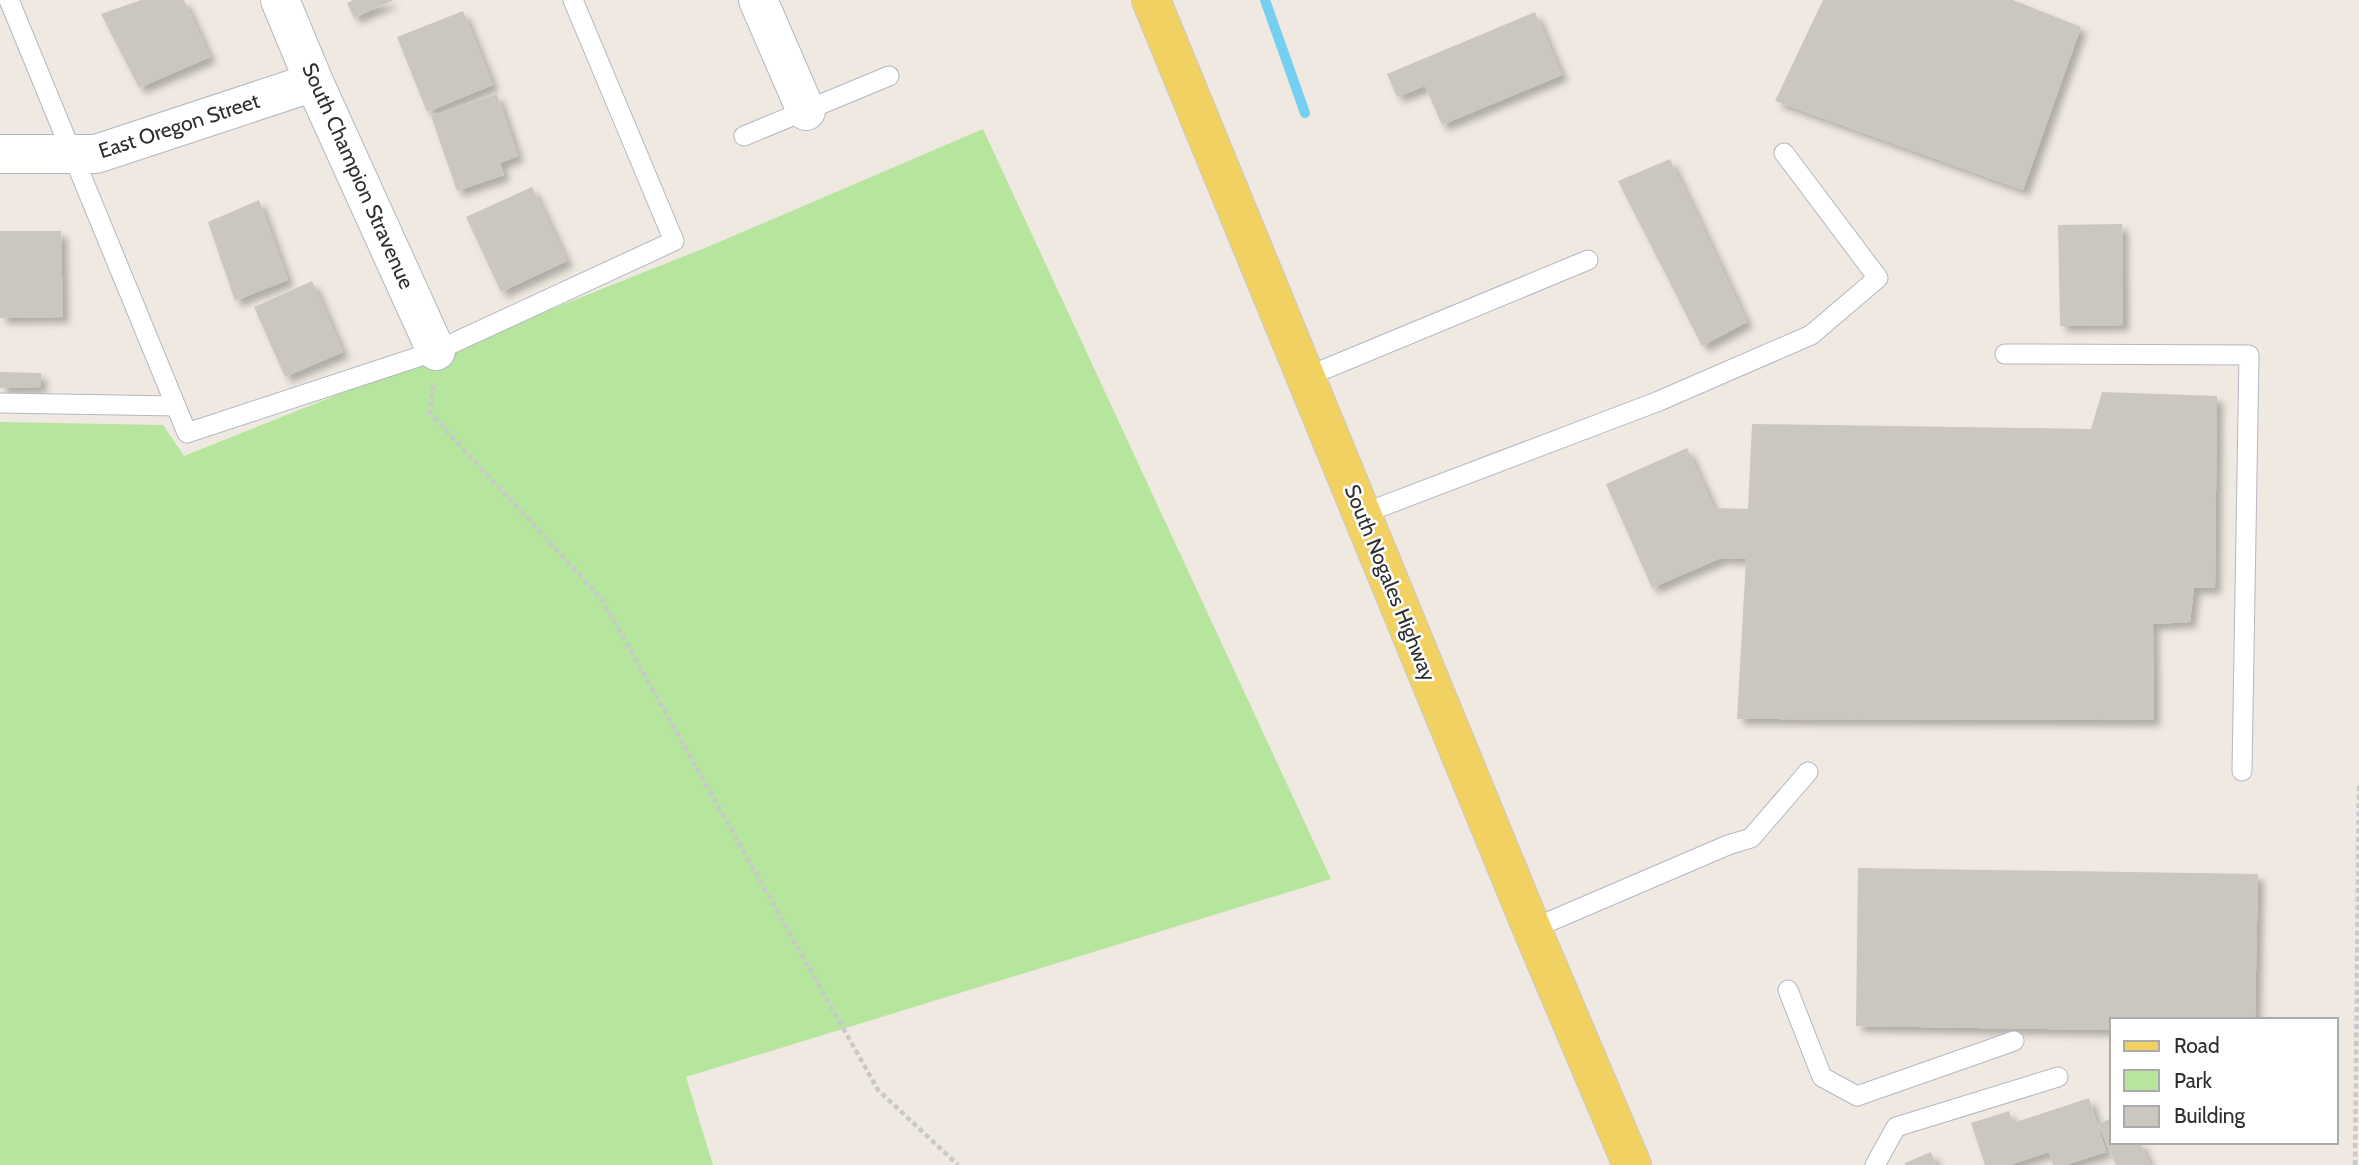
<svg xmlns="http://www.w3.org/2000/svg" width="2359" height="1165" font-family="Cabin,sans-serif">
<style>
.green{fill:#b6e59e}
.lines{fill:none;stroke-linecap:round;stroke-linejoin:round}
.stream{stroke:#75cff0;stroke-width:10}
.building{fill:#cbc7bf;filter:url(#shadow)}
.service-casing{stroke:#b4b7c1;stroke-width:21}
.minor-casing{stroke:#b4b7c1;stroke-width:40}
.primary-casing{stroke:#c9c9c9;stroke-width:40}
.path{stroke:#c9c9c9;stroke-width:4.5;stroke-dasharray:5 3.5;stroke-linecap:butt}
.service{stroke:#fff;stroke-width:19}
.minor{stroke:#fff;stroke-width:38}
.primary{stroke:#f2d163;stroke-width:38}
.labels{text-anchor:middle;stroke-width:5;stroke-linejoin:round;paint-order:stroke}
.street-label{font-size:21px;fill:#2e2e2e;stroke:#fff}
</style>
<defs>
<filter id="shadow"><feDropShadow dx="6" dy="6" stdDeviation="3.5" flood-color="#0004"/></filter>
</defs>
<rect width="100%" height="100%" fill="#efe9e1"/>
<path class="green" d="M983,129l348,750 -645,198 27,88h-713v-743l163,3 21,31 533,-213z"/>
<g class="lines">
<path class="stream" d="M1265,0l40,113"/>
</g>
<g class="building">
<path d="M141,0h43l26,57 -71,31 -38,-74z"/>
<path d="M353,0h41l-40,18 -7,-15z"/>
<path d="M1823,0h190l68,27 -58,163 -248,-89z"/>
<path d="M463,11l30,74 -66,27 -30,-75z"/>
<path d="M1535,12l27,63 -120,50 -17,-39 -28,11 -10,-23z"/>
<path d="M497,94l21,62 -18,7 4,12 -47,16 -26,-75z"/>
<path d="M1670,159l77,163 -45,24 -84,-165z"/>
<path d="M532,187l35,74 -66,31 -35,-75z"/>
<path d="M259,200l29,80 -53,21 -27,-79z"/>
<path d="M2122,224l1,101 -63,1 -2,-101z"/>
<path d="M0,231h61l2,86 -63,1z"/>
<path d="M312,281l31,71 -58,25 -31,-70z"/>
<path d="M0,372l41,1v14l-41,1z"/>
<path d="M2102,392l115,4 -2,192h-21l-4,34 -37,2 1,96 -417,-1 9,-160 -25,-1 -69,30 -46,-104 81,-36 27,60 34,1 4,-85 339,5z"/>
<path d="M1858,868l400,6 -3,146h-143v10l-256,-4z"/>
<path d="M2089,1098l17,54 -40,13h-13l-4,-13 -39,13h-25l-14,-42 38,-12 4,12z"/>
<path d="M2112,1118v24h28l10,23h-34l-18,-41z"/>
<path d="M1931,1152l5,13h-30l-1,-2z"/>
</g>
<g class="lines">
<g class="service-casing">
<g id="service">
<path d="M9,0l178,433 249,-82 238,-110 -101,-241"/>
<path d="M744,136l145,-60"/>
<path d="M2005,354l244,1 -7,416"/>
<path d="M1306,377l282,-117"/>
<path d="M0,403l176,3"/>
<path d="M1362,514l297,-113 152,-66 67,-57 -94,-125"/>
<path d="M1532,929l196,-84 23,-7 57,-66"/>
<path d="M1788,990l34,87 35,19 157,-55"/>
<path d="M1875,1165l21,-38 162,-50"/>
</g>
</g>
<g class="minor-casing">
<g id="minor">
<path d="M280,0l34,82 122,269"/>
<path d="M758,0l48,111"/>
<path d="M0,154h96l218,-72"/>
</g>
</g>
<g class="primary-casing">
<path id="primary" d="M1151,0l381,929 100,236"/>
</g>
<g class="path">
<path d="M433,385l-3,28 171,185 277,492 80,75"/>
<path d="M2355,1165l4,-379"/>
</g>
<use href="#service" class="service"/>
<use href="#minor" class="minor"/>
<use href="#primary" class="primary"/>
</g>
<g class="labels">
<g class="street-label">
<text transform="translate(179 126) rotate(-18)" y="7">East Oregon Street</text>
<text transform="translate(358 176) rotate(66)" y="7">South Champion Stravenue</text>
<text transform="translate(1390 583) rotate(68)" y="7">South Nogales Highway</text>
</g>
</g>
<rect x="2110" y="1018" width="228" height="126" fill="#ffffff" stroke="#ababab" stroke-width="2"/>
<rect x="2124" y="1041" width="35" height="10" fill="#f2d163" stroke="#ababab" stroke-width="2"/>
<text x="2174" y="1053" font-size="21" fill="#2e2e2e">Road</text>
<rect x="2124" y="1070" width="35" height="21" fill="#b6e59e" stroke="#ababab" stroke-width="2"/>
<text x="2174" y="1088" font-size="21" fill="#2e2e2e">Park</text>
<rect x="2124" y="1106" width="35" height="21" fill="#cbc7bf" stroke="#ababab" stroke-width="2"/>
<text x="2174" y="1123" font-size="21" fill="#2e2e2e">Building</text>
</svg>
